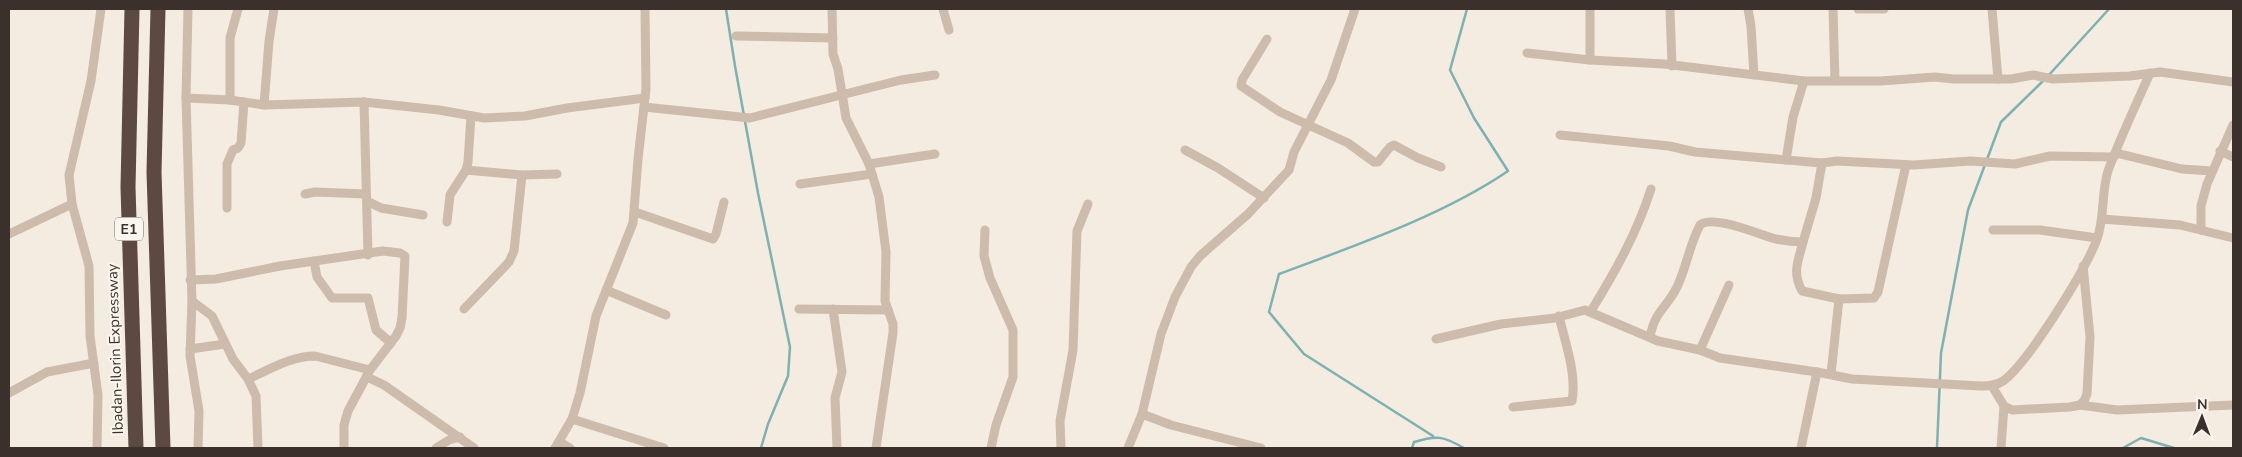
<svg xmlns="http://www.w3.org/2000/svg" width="2242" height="457" font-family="'Nunito Sans',sans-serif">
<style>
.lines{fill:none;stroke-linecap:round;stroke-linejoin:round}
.stream{stroke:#7fb0b2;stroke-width:2.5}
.minor{stroke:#cdbbac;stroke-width:9}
.motorway{stroke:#5c4a42;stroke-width:15}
.labels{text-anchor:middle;stroke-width:4;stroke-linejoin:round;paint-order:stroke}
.shield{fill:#fbf5ee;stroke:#756b66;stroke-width:1}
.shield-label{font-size:14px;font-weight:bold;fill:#3b302b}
.street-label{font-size:15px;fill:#3b302b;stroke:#fbf5ee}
</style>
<rect width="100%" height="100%" fill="#f4ebe1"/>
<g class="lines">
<g class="stream">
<path d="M726,9l9,57 23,127 32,154 -2,29 -20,48 -7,24"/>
<path d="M2048,76l61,-67"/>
<path d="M1433,436l-129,-82 -35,-42 10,-38c75,-28 163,-58 229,-103l-34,-53 -24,-48 17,-61"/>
<path d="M1412,448l2,-6c23,-7 29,-6 50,6"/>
<path d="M1937,448l4,-95 27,-143 33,-88 43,-42"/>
<path d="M2123,448l18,-10 33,10"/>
</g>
<g class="minor">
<path d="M188,9l-2,89 6,203 -2,55 9,55 -1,37"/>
<path d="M832,9l1,45 5,15 8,49 23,46 10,33 7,55 -1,49 8,23v9l-17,115"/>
<path d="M943,9l6,21"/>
<path d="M1590,9v51l74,4 140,17h77l54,-4 18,2h58l22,-4 20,4 77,-3 30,-4 73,10"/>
<path d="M1670,9l2,57"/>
<path d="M1748,9l3,17 3,49"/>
<path d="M1833,9l2,72"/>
<path d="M1858,9h26"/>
<path d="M1992,9l6,70"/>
<path d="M736,36l97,2"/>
<path d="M1267,39l-25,41 -1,6 39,26 68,31 26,19h4l12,-15 4,-2 24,13 23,9"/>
<path d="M1527,53l63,7"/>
<path d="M186,98l44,2 34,5 100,-3 75,8 45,8 41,-2 42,-8 78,-10"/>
<path d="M230,100v-62l8,-29"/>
<path d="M364,102l4,153"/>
<path d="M264,105l5,-64 5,-32"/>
<path d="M644,107l106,11 151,-38 34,-5"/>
<path d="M1560,135l109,11 26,6 127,11 15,-2 77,4 56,-4 45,3 35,-8 64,1"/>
<path d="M1185,150l33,18 46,30"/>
<path d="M2220,151l13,6"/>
<path d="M2116,153l66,16 30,2"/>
<path d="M1786,160l7,-43 11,-36"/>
<path d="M869,164l66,-10"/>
<path d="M466,170l56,5 35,-1"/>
<path d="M800,184l72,-10"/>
<path d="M305,194l10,-2 51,2"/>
<path d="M367,201l14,7 42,7"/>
<path d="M227,208v-44l6,-14 5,-2 3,-5 3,-41"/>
<path d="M635,212l78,27 3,-5 8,-32"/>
<path d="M2102,219l78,6 53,13"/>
<path d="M447,222l3,-27 16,-25 2,-8 3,-46"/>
<path d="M985,230l-1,26 6,22 23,52v47l-17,48 -5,23"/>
<path d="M1993,230h47l57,8"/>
<path d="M2201,230v-24l6,-22 26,-59"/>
<path d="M9,234l63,-30"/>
<path d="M1803,242l13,-44 6,-35"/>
<path d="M314,261l3,16 15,21h36l8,32 15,13"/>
<path d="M190,280l26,-1 64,-13 103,-15 17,2 5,3 -3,62 -2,10 -4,8 -26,34 -22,41 -4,14v23"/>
<path d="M606,290l60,25"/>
<path d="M1839,299l35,-1 4,-6 28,-127"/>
<path d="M192,301l20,15 21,43 15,20 8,17 2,52"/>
<path d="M464,309l45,-47 5,-11 8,-76"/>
<path d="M799,309l89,1"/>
<path d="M833,309l9,63 -7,26 2,50"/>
<path d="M1591,311c24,-39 46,-78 60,-122"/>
<path d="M1650,337c5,-27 17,-29 27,-50 10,-21 12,-41 23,-62 13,-11 60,10 76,14 9,2 18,3 27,3 -5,20 -11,30 -1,49l37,8 -8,75"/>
<path d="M1436,339l65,-15 54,-6 30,-8 73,31 42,9 20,8 97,14 35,7 129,7c7,0 15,0 22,-5 25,-18 83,-112 94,-142 8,-22 4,-46 11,-68 12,-33 28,-66 42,-98"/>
<path d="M190,349l35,-5"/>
<path d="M1700,350l29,-65"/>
<path d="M367,377l17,8 90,63"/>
<path d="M248,379c21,-9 43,-23 67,-23l55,14"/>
<path d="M1992,386l12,20 8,4 58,-3 10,-2 37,5 116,-5"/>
<path d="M9,393l38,-21 47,-9"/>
<path d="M2080,405l4,-4 3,-7 3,-57 -7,-71"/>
<path d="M1513,407l59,-6c5,-27 -7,-59 -13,-85"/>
<path d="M1142,414l29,11 90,23"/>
<path d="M572,419l92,29"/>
<path d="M560,442l10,6"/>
<path d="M97,448l1,-53 -8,-59 -1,-70 -17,-62 -3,-29 22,-94 10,-72"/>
<path d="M436,448l13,-8 11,-3"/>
<path d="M555,448l17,-29 8,-26 16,-77 37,-93 5,-64 8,-70 -1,-80"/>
<path d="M1061,448l-1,-27 13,-71 4,-119 11,-27"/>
<path d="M1128,448l14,-34 19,-80 14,-37 16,-30 9,-11 48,-42 41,-44 5,-18 37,-72 24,-71"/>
<path d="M1801,448l16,-76"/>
<path d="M2001,448l3,-42"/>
</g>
<g class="motorway">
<path d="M132,9l-4,178 8,261"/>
<path d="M158,9l-4,163 9,276"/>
</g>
</g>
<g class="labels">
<rect class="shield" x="115" y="217.5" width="28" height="23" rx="4"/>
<g class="shield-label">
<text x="129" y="234">E1</text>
</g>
<g class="street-label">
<text transform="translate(115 349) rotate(-92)" y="5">Ibadan-Ilorin Expressway</text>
</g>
</g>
<rect width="2242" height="457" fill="none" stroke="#3b302b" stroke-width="20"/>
<g transform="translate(2202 417) rotate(1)" stroke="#fbf5ee" stroke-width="4" paint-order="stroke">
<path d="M0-4L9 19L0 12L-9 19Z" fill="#3b302b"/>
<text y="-8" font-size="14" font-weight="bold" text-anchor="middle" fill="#3b302b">N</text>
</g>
</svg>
